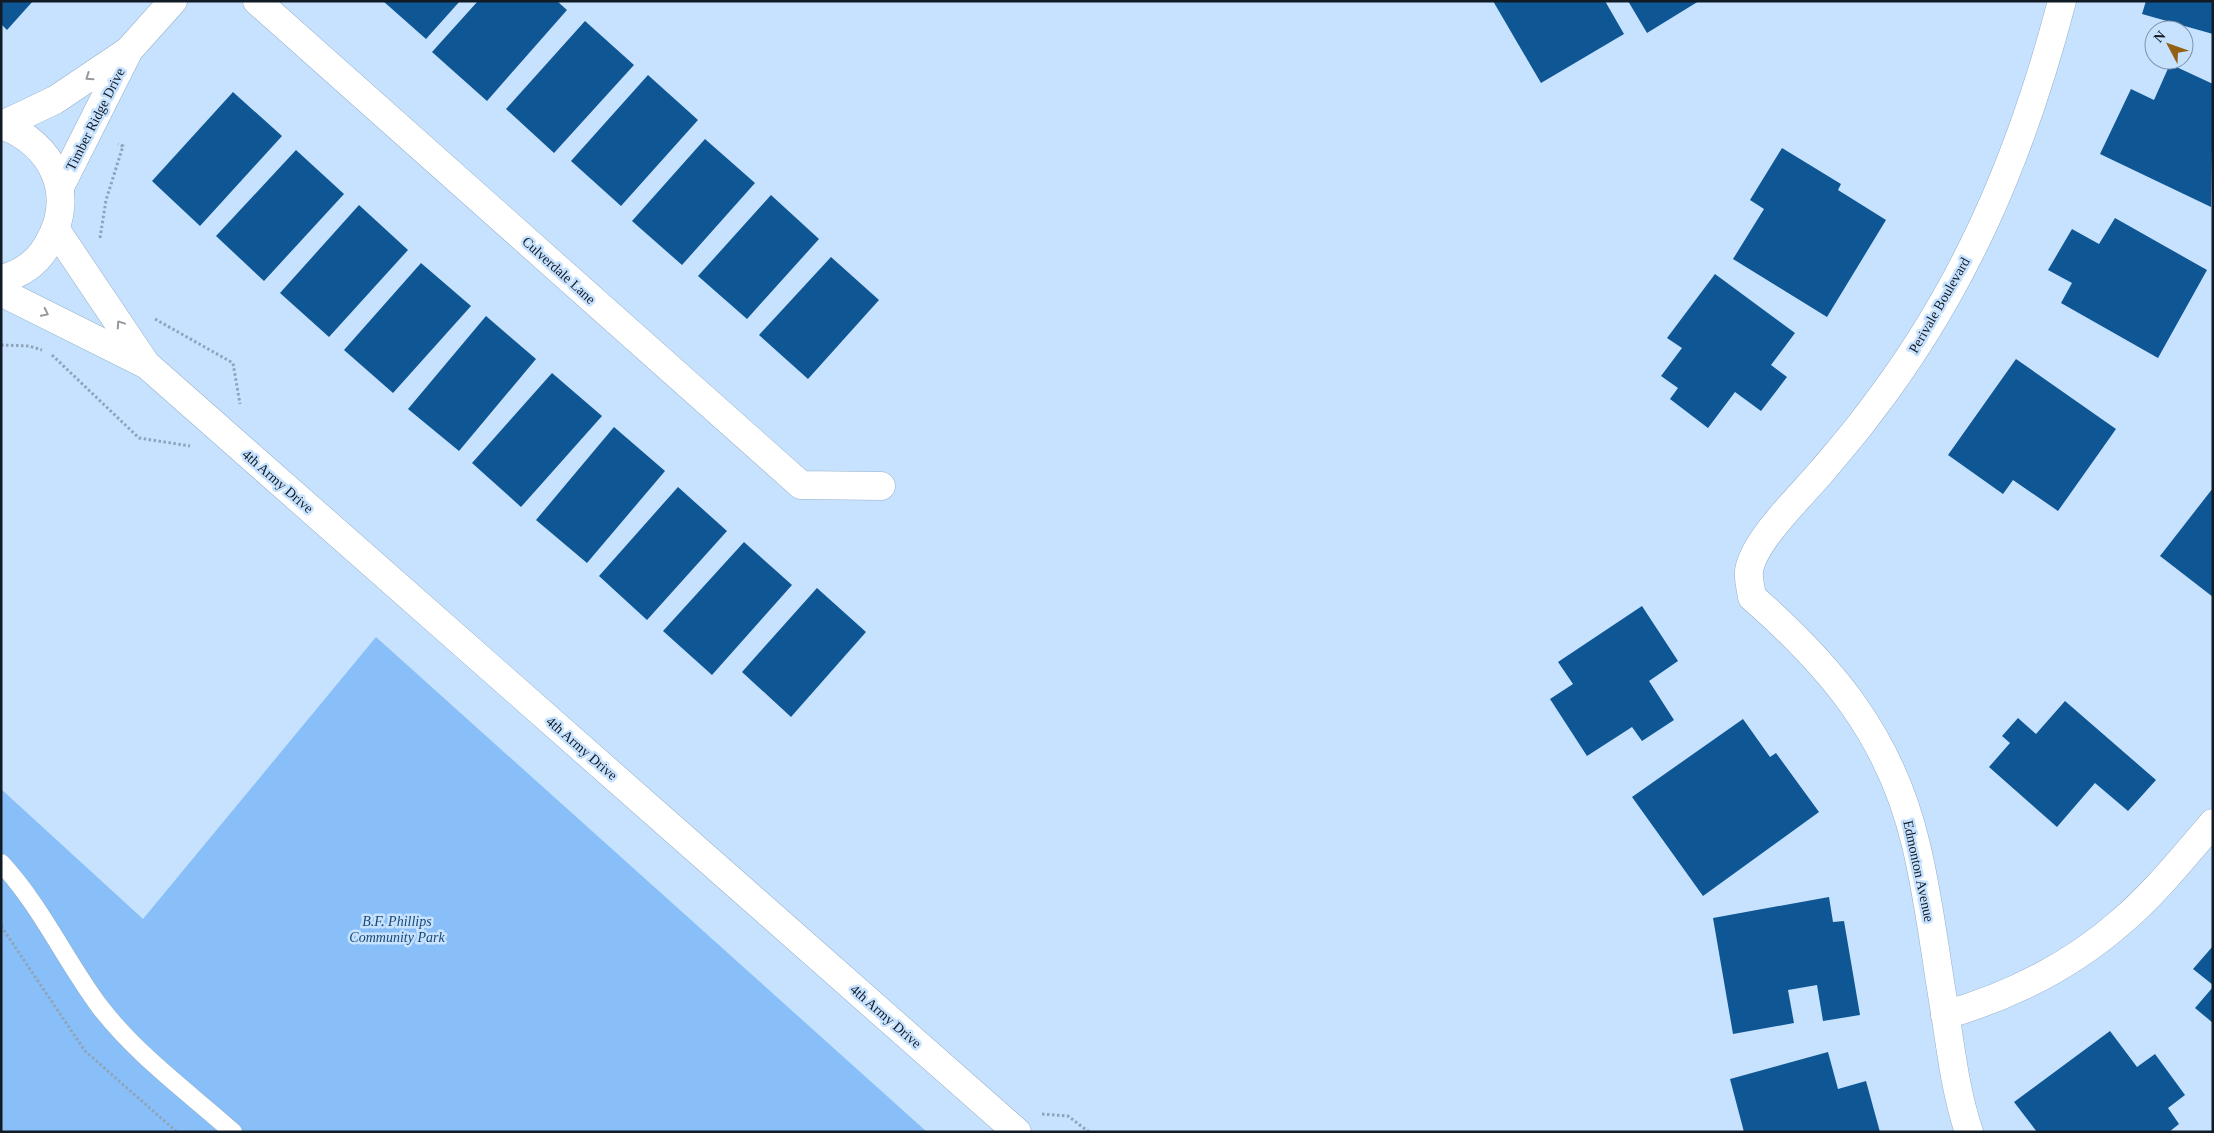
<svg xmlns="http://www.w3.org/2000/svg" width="2214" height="1133" font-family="'Times New Roman',serif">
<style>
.green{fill:#88bff8}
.building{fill:#0e5794}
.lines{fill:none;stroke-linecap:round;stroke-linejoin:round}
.service-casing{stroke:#95afca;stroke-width:19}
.minor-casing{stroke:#95afca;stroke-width:29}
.tertiary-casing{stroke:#95afca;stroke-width:29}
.path{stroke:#8fa4bb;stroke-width:3;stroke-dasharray:2.5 2.5;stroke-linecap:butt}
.service{stroke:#fff;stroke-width:18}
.minor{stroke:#fff;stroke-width:28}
.tertiary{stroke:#fff;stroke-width:28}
.oneway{stroke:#94989d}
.labels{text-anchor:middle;stroke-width:5;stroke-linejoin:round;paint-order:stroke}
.street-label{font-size:14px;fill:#111b25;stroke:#c7e2ff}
.park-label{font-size:14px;font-style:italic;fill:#184873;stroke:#c7e2ff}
</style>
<rect width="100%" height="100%" fill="#c7e2ff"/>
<path class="green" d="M376,637l551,495h-926v-343l142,130z"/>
<g class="building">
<path d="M1,1h32l-26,29 -6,-6z"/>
<path d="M383,1h77l-34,38z"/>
<path d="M478,1h79l10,9 -80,91 -55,-49z"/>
<path d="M1493,1h112l19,33 -83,49z"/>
<path d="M1628,1h71l-52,32z"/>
<path d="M2146,1h67v33l-71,-20z"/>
<path d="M585,21l49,44 -80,88 -48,-44z"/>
<path d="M2170,64l43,20 -2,123 -111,-53 31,-65 23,11z"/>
<path d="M648,75l50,45 -77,86 -50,-45z"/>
<path d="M233,92l49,44 -82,90 -48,-45z"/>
<path d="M705,139l50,44 -73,82 -50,-44z"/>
<path d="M1782,148l59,36 -3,6 48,30 -59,97 -94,-58 31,-50 -14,-9z"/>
<path d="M296,150l48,44 -80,87 -48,-45z"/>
<path d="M771,195l48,44 -72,80 -49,-43z"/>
<path d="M359,205l49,45 -79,87 -49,-44z"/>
<path d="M2115,218l92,52 -49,88 -97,-55 11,-20 -24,-13 24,-41 27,15z"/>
<path d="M831,257l48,43 -71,79 -49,-44z"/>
<path d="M421,263l50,43 -78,87 -49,-43z"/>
<path d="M1715,274l80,59 -24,32 16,12 -26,34 -26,-19 -27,36 -38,-29 8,-11 -17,-12 21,-28 -15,-10z"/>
<path d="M486,316l50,43 -77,92 -51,-42z"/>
<path d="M2016,359l100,70 -58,82 -45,-31 -10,14 -55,-39z"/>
<path d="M552,373l50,43 -81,91 -49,-44z"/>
<path d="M614,427l51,44 -78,92 -51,-43z"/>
<path d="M678,487l49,44 -80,89 -48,-44z"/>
<path d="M2213,488v109l-53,-41z"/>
<path d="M744,542l48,43 -80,90 -49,-44z"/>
<path d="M817,588l49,44 -75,85 -49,-45z"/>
<path d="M1642,606l36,55 -29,20 25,39 -32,21 -10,-14 -45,29 -37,-57 23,-15 -15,-22z"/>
<path d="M2065,701l91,79 -28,31 -33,-28 -38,44 -68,-60 21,-24 -8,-7 16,-18 18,16z"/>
<path d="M1743,719l27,38 6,-4 43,59 -116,84 -71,-99z"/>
<path d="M1829,897l4,25 11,-1 16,94 -37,6 -6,-36 -29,5 6,33 -61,11 -20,-116z"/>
<path d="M2213,946v39l-20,-16z"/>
<path d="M2213,987v36l-18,-15z"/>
<path d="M2110,1031l27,36 18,-13 30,41 -17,13 11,16 -10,8h-132l-23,-30z"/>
<path d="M1828,1052l10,37 28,-8 14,51h-136l-14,-53z"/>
</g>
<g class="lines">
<g class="service-casing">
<path id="service" d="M1,863c40,43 64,97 99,144 37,48 88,85 133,125"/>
</g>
<g class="minor-casing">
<g id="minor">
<path d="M257,1l544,484 80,1"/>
<path d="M2,125l53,-25 73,-49"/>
<path d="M60,187l69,-137 44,-49"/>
<path d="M1945,1015c66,-19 126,-49 177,-94 34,-29 62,-65 91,-98"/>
<path d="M1969,1132c-15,-44 -19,-92 -27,-138 -8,-49 -14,-100 -26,-149 -25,-107 -83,-177 -164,-248 -1,-8 -4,-18 -3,-26 4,-30 53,-76 73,-100 15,-18 31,-36 45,-55 98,-126 155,-262 195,-415"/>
</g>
</g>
<g class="tertiary-casing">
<g id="tertiary">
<path d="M1,125c52,18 76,70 47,119 -10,18 -26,30 -47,35"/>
<path d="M56,230l90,134"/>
<path d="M1,292l146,73 870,767"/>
</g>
</g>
<g class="path">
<path d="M100,238l6,-38 17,-54 -5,-2"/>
<path d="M155,319l78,44 7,41"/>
<path d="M1,345l28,1 13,4"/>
<path d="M52,355l87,83 51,8"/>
<path d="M1,926l84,125 92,81"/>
<path d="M1042,1114l26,2 21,16"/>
</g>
<use href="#service" class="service"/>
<use href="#minor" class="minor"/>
<use href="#tertiary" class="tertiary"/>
</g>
<defs><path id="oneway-chevron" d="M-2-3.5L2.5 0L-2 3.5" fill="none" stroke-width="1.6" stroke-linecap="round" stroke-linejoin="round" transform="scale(1.25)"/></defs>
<g class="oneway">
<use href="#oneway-chevron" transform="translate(89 77) rotate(146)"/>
<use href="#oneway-chevron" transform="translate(45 313) rotate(26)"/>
<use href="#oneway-chevron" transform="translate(120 324) rotate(-124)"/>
</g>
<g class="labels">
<g class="street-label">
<text transform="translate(95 119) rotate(-63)" y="5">Timber Ridge Drive</text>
<text transform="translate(559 270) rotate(42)" y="5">Culverdale Lane</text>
<text transform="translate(1939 305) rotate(-60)" y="5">Perivale Boulevard</text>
<text transform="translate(278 481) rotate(41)" y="5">4th Army Drive</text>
<text transform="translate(582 748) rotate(41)" y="5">4th Army Drive</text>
<text transform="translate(1919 871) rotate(78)" y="5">Edmonton Avenue</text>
<text transform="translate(886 1016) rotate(41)" y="5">4th Army Drive</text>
</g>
<g class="park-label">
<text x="397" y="926">B.F. Phillips<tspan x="397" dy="16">Community Park</tspan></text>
</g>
</g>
<rect width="2214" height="1133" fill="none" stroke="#111b25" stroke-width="5"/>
<g transform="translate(2169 45) rotate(311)"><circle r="24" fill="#c7e2ff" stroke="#7e92a8"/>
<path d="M0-4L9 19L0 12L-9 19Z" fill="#946014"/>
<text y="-8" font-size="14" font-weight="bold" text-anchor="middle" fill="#111b25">N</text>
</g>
</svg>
